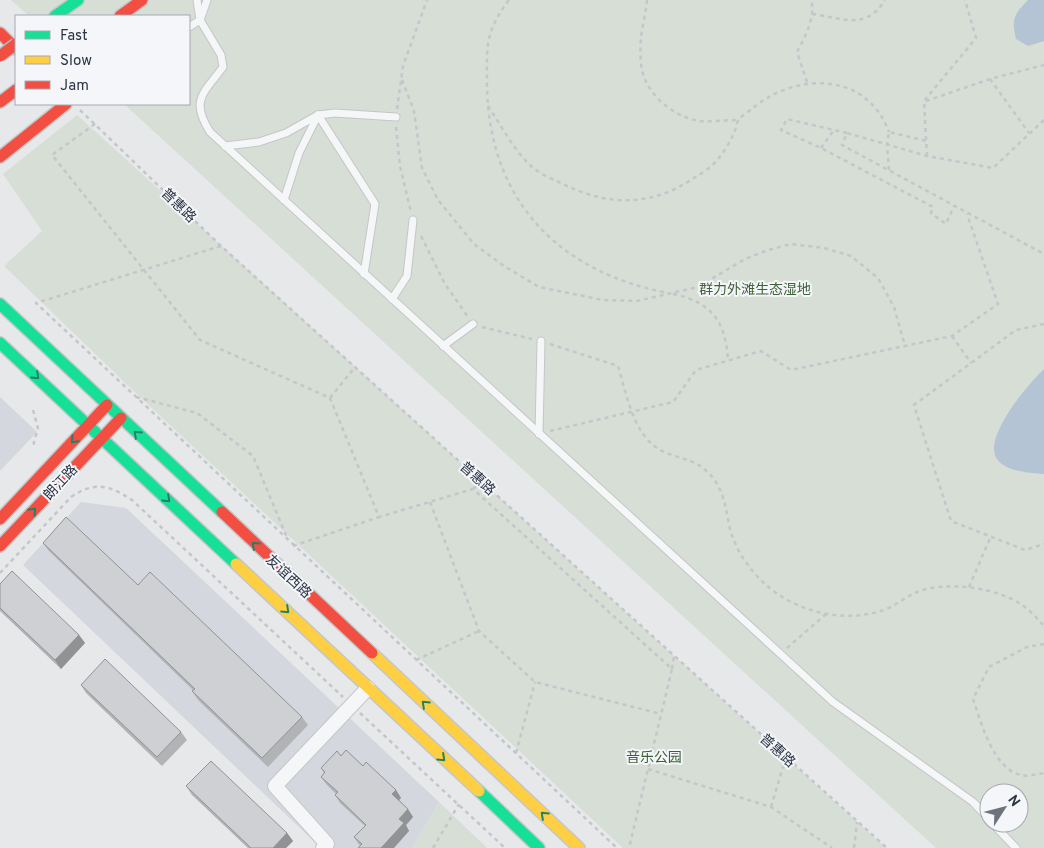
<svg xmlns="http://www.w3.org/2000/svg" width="1044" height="848" font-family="Overpass,'Noto Sans SC',sans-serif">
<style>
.built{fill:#d4d7dd}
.green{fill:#d6ded6;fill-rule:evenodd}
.water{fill:#b4c4d5}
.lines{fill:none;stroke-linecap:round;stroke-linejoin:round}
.lane-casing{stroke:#c4c6c8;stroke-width:9}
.street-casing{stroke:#c4c6c8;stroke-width:16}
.fast-casing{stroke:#c4c6c8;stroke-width:14}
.slow-casing{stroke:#c4c6c8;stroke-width:14}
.jam-casing{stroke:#c4c6c8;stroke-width:14}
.path{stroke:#c5c6ca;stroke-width:2.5;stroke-dasharray:4 4;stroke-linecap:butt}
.lane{stroke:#f5f6f7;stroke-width:7}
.street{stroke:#f5f6f7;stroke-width:14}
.fast{stroke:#16e098;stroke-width:11}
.slow{stroke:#ffcf43;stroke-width:11}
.jam{stroke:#f24e42;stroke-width:11}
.jam-bridge-casing{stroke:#b8bbbf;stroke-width:14;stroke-linecap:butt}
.jam-bridge{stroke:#f24e42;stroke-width:11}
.wall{fill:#b1b3b5}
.shaded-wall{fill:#909294}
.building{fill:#ced0d3;stroke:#909294}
.oneway{stroke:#22816a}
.labels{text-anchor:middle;stroke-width:4;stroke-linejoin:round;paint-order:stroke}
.street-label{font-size:14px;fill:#2b3445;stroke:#f4f6f9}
.park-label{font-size:14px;fill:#3f6138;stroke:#f4f6f9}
</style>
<rect width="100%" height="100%" fill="#e6e8ea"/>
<g class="built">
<path d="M0,397l37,35 -37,39z"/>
<path d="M81,502l45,6 313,294 -27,46h-91l-298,-283z"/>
</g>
<g class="green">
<path d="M11,0h1033v848h-108l-812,-744h65v-88h-160zM989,793h30v30h-30z"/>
<path d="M77,115l809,733h-263l-483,-451 -136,-131 38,-35 -39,-57z"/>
<path d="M439,802l48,46h-75z"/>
</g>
<g class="water">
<path d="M1028,0h16v41l-16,5 -12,-7c-5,-21 -2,-24 12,-39z"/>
<path d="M1044,369v105c-14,-1 -38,-2 -47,-15 -15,-21 32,-76 47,-90z"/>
</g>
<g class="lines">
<g class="lane-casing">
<g id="lane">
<path d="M207,0l-7,20 21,35 2,12c-20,27 -33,33 -13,65l623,570 140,100 16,17"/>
<path d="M189,27l11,-7 -3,-20"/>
<path d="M318,115l57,89 -11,70"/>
<path d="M225,146l34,-4 27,-9 32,-18 17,-2 61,4"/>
<path d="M284,200l15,-47 19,-38"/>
<path d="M392,299l15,-23 6,-56"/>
<path d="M443,346l30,-22"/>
<path d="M539,434l2,-93"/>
<path d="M992,823l24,25"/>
</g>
</g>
<g class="street-casing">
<path id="street" d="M323,848l4,-4 -52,-58 93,-98"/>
</g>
<g class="fast-casing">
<g id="fast">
<path d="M55,16l23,-16"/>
<path d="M0,304l222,208"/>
<path d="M0,343l236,221"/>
<path d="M479,791l60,57"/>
</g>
</g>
<g class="slow-casing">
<g id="slow">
<path d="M236,564l243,227"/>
<path d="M372,653l207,195"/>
</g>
</g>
<g class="jam-casing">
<g id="jam">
<path d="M120,16l22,-16"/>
<path d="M0,33l16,16"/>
<path d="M0,102l16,-12"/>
<path d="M0,157l66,-53"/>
<path d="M222,512l150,141"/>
<path d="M0,519l107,-114"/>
<path d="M0,546l121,-128"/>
</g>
</g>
<g class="path">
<path d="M509,0c-25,33 -22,47 -22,86 2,114 71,186 181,207"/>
<path d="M647,0c-1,13 -5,26 -6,38 -1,12 -1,28 3,39 8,22 33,41 56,44 12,1 26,-1 39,-1"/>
<path d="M812,14c30,4 54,17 73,-14"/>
<path d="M990,79l39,54"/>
<path d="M402,80l12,31 8,57 16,32 36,44 30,22 35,21 64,13 34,1 61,-14 47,-28 23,-9 23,-6 33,4 27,8 27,22 16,29 11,39"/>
<path d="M807,82l-10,-30c8,-15 19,-35 14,-52"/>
<path d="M926,101l64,-22 54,-14"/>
<path d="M488,106c13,19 25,43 42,59 7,7 19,13 29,17 46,24 91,26 135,-4 8,-5 18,-11 24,-19 6,-7 12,-17 16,-26 2,-4 2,-10 5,-14 4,-4 11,-8 15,-12 44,-35 113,-35 135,25"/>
<path d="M397,109l6,-43 24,-66"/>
<path d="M80,110l141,136 666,602"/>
<path d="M1044,120l-51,48 -66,-12 -80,-23 -5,12 202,109"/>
<path d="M95,124l-43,31 148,185 130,58 49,119 94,-28 199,180 -43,179"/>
<path d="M396,127l4,39 11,46"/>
<path d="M847,133l-60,-14 -6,11 40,18 112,59 -2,6 15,11 8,-18"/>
<path d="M821,148l13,-18"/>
<path d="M927,156l-3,-55 52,-63 -11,-38"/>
<path d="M889,170l-2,-25 2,-13 38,9"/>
<path d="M421,236l24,48 23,33"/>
<path d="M221,246l-185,57 581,545"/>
<path d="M673,294c39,8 53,28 55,67"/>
<path d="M1044,324l-28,6 -102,75 37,116 74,29 19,-6"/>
<path d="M482,327l50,12"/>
<path d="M952,336l19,27"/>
<path d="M550,344l68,22c9,29 15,70 44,85 22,10 35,7 52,28 11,16 12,32 16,50 5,20 19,40 34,54 31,29 79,41 120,27 11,-4 21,-13 33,-18 28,-11 76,-5 102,11 10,6 18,15 25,23"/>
<path d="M136,397l61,16 56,43 35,84"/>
<path d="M330,398l25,-31"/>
<path d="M33,410l5,18 -5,18"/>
<path d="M550,431l123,-29 23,-32 65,-19 30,19 161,-34 46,-32 -31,-90"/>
<path d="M473,489l8,-7"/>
<path d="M430,502l49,129 56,51 126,32"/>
<path d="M293,546l86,-29"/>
<path d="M0,573l71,-76c24,-16 38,-12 61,3l211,197"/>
<path d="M969,587l22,-51"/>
<path d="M1044,644l-17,3 -38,20 -16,32c8,23 20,70 48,76 6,2 17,-1 23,-2"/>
<path d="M787,648l39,-34"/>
<path d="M416,660l63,-29"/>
<path d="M672,669l2,-13"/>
<path d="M360,713l145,135"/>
<path d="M516,753l19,-71"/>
<path d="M648,769l123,38 61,41"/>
<path d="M771,807l15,-50"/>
<path d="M433,848l26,-44"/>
<path d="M854,848l3,-26"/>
</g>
<use href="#lane" class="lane"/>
<use href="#street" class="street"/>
<use href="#fast" class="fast"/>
<use href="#slow" class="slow"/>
<use href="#jam" class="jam"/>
<g class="jam-bridge-casing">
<path id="jam-bridge" d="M0,56l16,-12"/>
</g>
<use href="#jam-bridge" class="jam-bridge"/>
</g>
<g class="wall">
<path d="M43,543l95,42 164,132 6,8 -40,42 -70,-67 -6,-9 1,-1 -144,-139z"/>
<path d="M0,584l79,51 6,8 -24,26 -61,-58z"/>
<path d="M81,685l100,47 6,8 -25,26 -76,-73z"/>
<path d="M341,756l22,10 33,24 5,8 -2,2 14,17 -7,8 3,6 -49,15 -6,-9 11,-11 -25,-23 -5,-8 1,-1 -10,-10 -5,-7 3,-4 -3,-5z"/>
<path d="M186,786l101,47 6,8 -7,7h-38l-56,-53z"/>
</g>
<g class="shaded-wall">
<path d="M79,635l6,8 -24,26 -6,-9z"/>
<path d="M396,790l5,8 -4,4 -5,-8z"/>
<path d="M408,809l5,8 -7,8 3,6 -15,17h-13l18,-29z"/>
<path d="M287,833l6,8 -7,7h-13z"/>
</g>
<g class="building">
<path d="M66,517l72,68 12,-13 152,145 -40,41 -70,-67 3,-2 -152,-146z"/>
<path d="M12,571l67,64 -24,25 -55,-52v-24z"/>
<path d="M105,659l76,73 -24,25 -76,-72z"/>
<path d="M346,750l17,16 3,-4 30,28 -4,4 16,15 -9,10 5,4 -23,25h-23l4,-4 -8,-7 12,-12 -31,-30 3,-3 -17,-15 4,-5 -4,-4 16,-17 4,5z"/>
<path d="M211,761l76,72 -14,15h-22l-65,-62z"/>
</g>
<defs><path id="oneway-chevron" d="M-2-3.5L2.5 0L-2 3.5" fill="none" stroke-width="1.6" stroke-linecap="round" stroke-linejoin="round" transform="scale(1.25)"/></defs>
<g class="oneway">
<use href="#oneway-chevron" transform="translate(36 376) rotate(43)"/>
<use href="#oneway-chevron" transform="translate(137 434) rotate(-137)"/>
<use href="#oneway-chevron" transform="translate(74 440) rotate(133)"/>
<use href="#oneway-chevron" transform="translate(167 499) rotate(43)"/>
<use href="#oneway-chevron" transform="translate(33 511) rotate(-47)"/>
<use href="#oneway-chevron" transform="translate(255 545) rotate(-137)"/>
<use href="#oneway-chevron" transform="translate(286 610) rotate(43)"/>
<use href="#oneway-chevron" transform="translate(425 704) rotate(-137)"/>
<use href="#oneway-chevron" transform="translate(442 758) rotate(43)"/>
<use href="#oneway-chevron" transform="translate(544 815) rotate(-137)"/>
</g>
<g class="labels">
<g class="street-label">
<text transform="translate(179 205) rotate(44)" y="5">普惠路</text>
<text transform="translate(478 478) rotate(42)" y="5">普惠路</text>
<text transform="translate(60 482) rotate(-47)" y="5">朗江路</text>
<text transform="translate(289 576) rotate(43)" y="5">友谊西路</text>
<text transform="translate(778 750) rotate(42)" y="5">普惠路</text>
</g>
<g class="park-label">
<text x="755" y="294">群力外滩生态湿地</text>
<text x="654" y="762">音乐公园</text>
</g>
</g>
<rect x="15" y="15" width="175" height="90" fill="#f4f6f9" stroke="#a4a8b1"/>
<rect x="25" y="31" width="25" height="8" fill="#16e098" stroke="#a4a8b1"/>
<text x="60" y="40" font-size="15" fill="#2b3445">Fast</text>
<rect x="25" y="56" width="25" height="8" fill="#ffcf43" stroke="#a4a8b1"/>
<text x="60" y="65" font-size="15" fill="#2b3445">Slow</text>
<rect x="25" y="81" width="25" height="8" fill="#f24e42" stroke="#a4a8b1"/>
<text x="60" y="90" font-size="15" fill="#2b3445">Jam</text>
<g transform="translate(1004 808) rotate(54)"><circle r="24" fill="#f4f6f9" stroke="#a4a8b1"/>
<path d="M0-4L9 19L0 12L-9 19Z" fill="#6c737f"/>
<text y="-8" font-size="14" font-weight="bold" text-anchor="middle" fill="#2b3445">N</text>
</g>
</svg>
